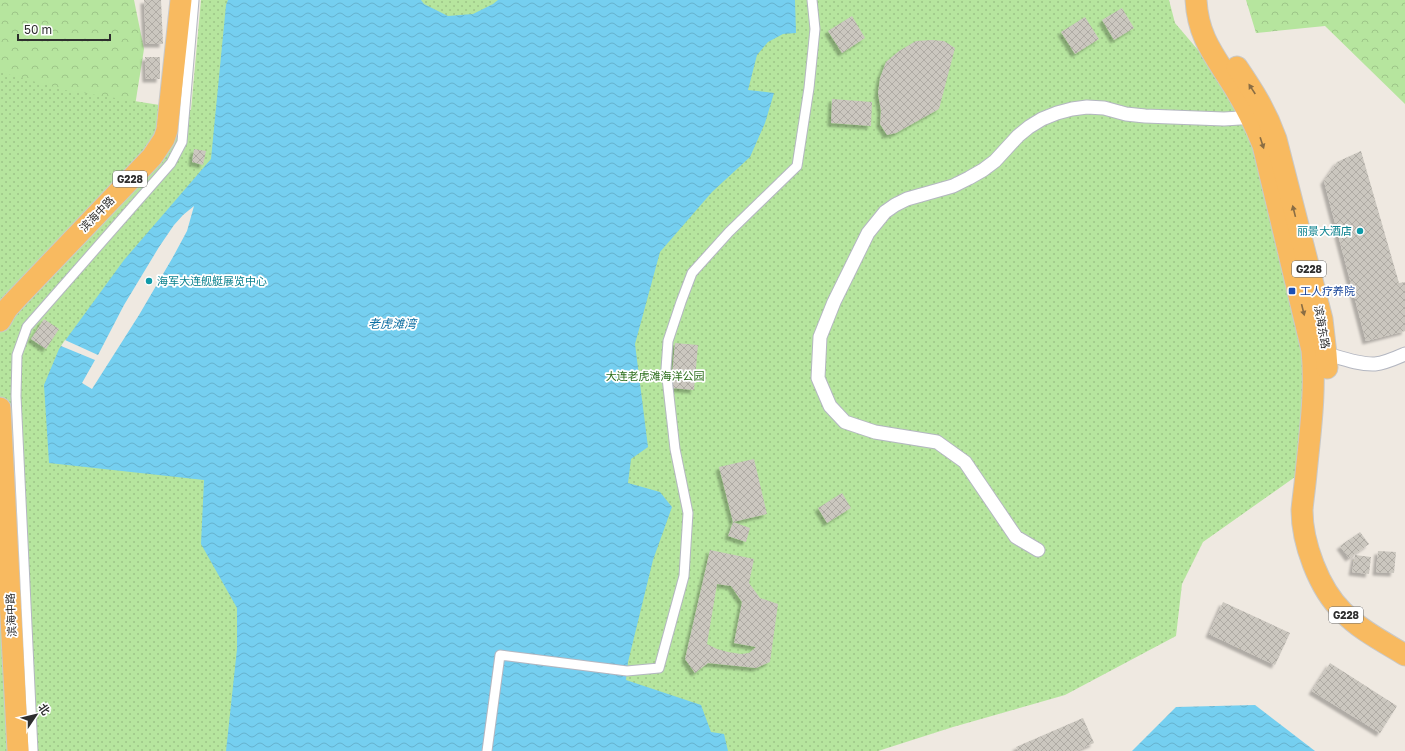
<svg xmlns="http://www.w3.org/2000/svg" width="1405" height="751" font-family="'Golos Text','Noto Sans SC',sans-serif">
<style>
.forest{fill:url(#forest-crowns)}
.park{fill:url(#park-dots)}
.water{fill:url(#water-waves)}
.pier{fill:#efe9e1}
.building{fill:url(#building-cross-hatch);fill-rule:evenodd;filter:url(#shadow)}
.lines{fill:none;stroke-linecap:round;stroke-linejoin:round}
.pedestrian-casing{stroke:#b4b7c1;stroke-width:11}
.minor-casing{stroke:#b4b7c1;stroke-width:15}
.trunk-casing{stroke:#c9c9c9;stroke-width:23}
.pedestrian{stroke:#fff;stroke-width:9}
.minor{stroke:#fff;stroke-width:13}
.trunk{stroke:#f8ba60;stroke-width:21}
.oneway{fill:#896d44}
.culture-dot{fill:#0f9aa8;stroke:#fff;stroke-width:1.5}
.transit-dot{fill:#1a4fb4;stroke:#fff;stroke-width:1.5}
.labels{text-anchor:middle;stroke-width:3.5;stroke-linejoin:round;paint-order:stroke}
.shield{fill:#fff;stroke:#6d6d6d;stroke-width:1}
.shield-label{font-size:10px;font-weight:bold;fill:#2e2e2e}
.street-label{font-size:11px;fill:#2e2e2e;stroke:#fff}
.culture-label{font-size:11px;fill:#0d838f;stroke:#fff;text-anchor:end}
.transit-label{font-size:11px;fill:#164399;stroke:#fff;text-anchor:start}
.park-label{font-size:11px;fill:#2c6e1b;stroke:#fff}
.water-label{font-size:12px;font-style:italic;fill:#0d6fa3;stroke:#fff}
</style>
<defs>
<pattern id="forest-crowns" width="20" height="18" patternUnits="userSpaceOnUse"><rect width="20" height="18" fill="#b6e59e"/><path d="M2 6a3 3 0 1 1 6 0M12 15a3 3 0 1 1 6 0" fill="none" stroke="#9dc588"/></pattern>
<pattern id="park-dots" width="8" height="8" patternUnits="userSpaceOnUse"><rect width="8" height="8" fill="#b6e59e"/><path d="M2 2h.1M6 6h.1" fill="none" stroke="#9dc588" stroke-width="1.8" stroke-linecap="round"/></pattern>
<pattern id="water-waves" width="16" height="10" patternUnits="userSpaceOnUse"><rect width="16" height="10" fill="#75cff0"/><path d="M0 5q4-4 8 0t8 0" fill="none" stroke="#66b2ce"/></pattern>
<pattern id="building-cross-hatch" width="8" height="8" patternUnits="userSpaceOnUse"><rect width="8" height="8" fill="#cbc7bf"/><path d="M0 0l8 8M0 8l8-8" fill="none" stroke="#afaba4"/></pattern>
<filter id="shadow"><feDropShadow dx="-3.5" dy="3.5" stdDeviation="1" flood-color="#0004"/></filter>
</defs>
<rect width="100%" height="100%" fill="#efe9e1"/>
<g class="forest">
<path d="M0,0h134l10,49 -13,82 -131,147z"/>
<path d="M1246,0h159v104l-80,-78 -69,7z"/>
</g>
<path class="park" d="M201,0h968l6,23 47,55 38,74 44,188 4,58 -13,79 -92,65 -21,42 -6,52 -111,59 -112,32 -75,24h-878v-679l65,18 126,20z"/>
<g class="water">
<path d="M228,0h193l3,4 24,12 25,-2 20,-10 5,-4h297l1,33 -13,1 -15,8 -11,13 -9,35 26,3 -9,30 -15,34 -38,35 -52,60 -25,92 13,103 -17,12 -3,24 32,9 12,15 -19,53 -25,102 -2,18 75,25 10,27 13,2 4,17h-502l11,-102v-41l-36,-64 3,-64 -155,-17 -5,-78 15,-36 65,-89 87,-101 15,-154z"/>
<path d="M1255,705l60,46h-183l44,-44z"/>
</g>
<path class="pier" d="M194,206l-7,25 -14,26 -34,58 -47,74 -10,-6 13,-23 -34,-14 4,-6 33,15 26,-50 35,-58 15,-22 9,-10z"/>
<g class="building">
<path d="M144,0h17l2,44h-17z"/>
<path d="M1122,8l12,20 -20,12 -12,-20z"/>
<path d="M852,16l13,22 -23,15 -14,-22z"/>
<path d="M1085,17l14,22 -24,15 -14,-22z"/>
<path d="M932,40l12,1 11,7 -16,61 -43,24 -9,2 -7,-11 1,-13 -3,-18 2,-15 6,-16 13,-11 17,-10z"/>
<path d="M145,57h15v22h-14z"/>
<path d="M832,99l40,3 -1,24 -40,-3z"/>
<path d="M194,149l12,2 -3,14 -11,-3z"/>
<path d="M1361,151l38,132 6,-1v49l-39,10 -42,-160 13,-19z"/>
<path d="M44,319l15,10 -13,20 -15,-10z"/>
<path d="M675,343l23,2 -4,45 -23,-2z"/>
<path d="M754,459l13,55 -34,8 -14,-55z"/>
<path d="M842,493l9,15 -24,15 -9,-15z"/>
<path d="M733,522l17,6 -4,14 -18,-6z"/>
<path d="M1360,532l9,12 -20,14 -9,-12z"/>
<path d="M710,550l44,9 -5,24 11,15 18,6 -8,58 -14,6 -48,-5 -13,10 -10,-14zM717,584l14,2 11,16 -8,41 22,4 -7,6 -8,1 -13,-2 -11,-3 -10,-5z"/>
<path d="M1378,551l18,1 -2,21 -18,-1z"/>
<path d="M1355,555l16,2 -2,17 -17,-2z"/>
<path d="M1223,602l67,31 -15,32 -66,-31z"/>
<path d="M1330,663l67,43 -17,27 -68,-42z"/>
<path d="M1083,718l11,25 -18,8h-58l-2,-4z"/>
</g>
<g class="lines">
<g class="pedestrian-casing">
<g id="pedestrian">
<path d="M33,751l-17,-355 1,-41 10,-28 144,-164 11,-21 12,-142"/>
<path d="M487,751l13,-96 127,16 32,-3 25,-92 4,-63 -13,-64 -9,-80 2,-28 13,-39 11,-29 37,-41 68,-66 12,-78 6,-59 -3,-29"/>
</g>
</g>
<g class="minor-casing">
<g id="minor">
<path d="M1320,352c16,4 38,13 55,12 10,-1 21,-6 30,-10"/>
<path d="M1038,550l-22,-13 -51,-75 -28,-20 -62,-10 -30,-10 -15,-16 -12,-28 2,-41 14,-35 34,-69 17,-21 10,-7 12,-6 46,-13 16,-8 14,-8 12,-9 23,-25 11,-9 13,-8 15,-6 15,-4 15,-2 17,1 22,6 19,2 79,3 32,-2"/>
</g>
</g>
<g class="trunk-casing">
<g id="trunk">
<path d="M1196,0c2,38 19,56 38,87 11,18 21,38 29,58l49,205c4,41 -2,83 -6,124 -1,12 -3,24 -4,36 0,33 17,79 41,102 17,18 41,30 62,43"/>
<path d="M1237,67c17,25 29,44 39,72l46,180 4,35 1,14"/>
<path d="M0,321l7,-12 11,-12 134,-140 12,-18 3,-9 14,-130"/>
<path d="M0,408l18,343"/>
</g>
</g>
<use href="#pedestrian" class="pedestrian"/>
<use href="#minor" class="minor"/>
<use href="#trunk" class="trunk"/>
</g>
<defs><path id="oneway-solid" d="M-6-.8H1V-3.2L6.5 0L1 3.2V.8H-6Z"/></defs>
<g class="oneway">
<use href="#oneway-solid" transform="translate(1252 89) rotate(-123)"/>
<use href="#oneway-solid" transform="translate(1262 143) rotate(72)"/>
<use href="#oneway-solid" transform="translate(1294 211) rotate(-104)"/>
<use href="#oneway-solid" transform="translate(1303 310) rotate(76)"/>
</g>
<g class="culture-dot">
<circle cx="1360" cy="231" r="4"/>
<circle cx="149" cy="281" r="4"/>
</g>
<rect class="transit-dot" x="1288" y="287" width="8" height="8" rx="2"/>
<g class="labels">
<g class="shield">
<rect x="113" y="171" width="34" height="16" rx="3"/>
<rect x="1292" y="261" width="34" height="16" rx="3"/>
<rect x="1329" y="607" width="34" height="16" rx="3"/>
</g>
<g class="shield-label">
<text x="130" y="183">G228</text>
<text x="1309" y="273">G228</text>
<text x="1346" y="619">G228</text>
</g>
<g class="street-label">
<text transform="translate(97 214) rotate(-46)" y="4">滨海中路</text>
<text transform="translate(1322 327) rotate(80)" y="4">滨海东路</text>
<text transform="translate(11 615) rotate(-93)" y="4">滨海中路</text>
</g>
<g class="culture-label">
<text x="1352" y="235">丽景大酒店</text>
<text x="157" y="285" text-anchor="start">海军大连舰艇展览中心</text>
</g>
<g class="transit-label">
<text x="1300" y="295">工人疗养院</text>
</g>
<g class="park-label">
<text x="655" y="380">大连老虎滩海洋公园</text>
</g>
<g class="water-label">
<text x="392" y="328">老虎滩湾</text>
</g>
</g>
<g transform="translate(36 715) rotate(55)" stroke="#ffffff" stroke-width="3" paint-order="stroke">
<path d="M0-3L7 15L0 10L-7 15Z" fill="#2e2e2e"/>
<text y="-6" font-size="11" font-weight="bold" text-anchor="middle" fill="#2e2e2e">北</text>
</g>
<path d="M18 34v6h92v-6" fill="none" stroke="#2e2e2e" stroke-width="2"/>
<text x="24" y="34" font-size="12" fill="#2e2e2e" stroke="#ffffff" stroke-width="3" paint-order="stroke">50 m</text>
</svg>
